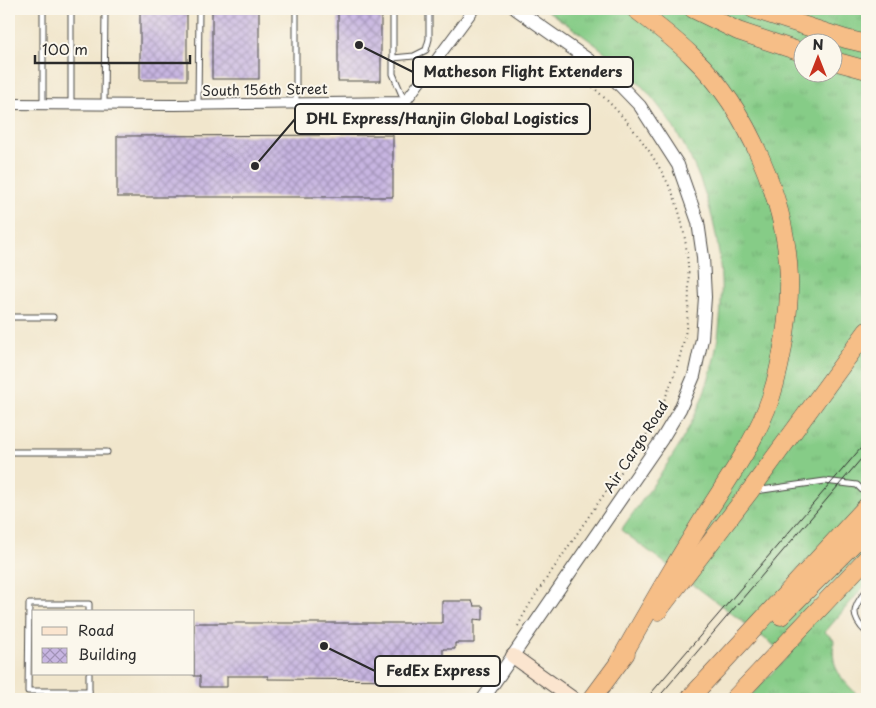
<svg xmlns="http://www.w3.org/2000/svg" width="876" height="708" font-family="'Playpen Sans',sans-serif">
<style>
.grass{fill:url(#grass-tufts);stroke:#587c59;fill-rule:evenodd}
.building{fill:url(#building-cross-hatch)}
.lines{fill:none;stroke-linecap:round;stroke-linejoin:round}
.service-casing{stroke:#494743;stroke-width:7}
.minor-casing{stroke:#494743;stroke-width:12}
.tertiary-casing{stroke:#494743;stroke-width:14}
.secondary-casing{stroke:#494743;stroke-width:16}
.motorway-casing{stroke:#494743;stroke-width:19}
.path{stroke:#494743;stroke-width:2;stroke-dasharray:1 4;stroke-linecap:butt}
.service{stroke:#fff;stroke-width:5}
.minor{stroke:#fff;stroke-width:10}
.tertiary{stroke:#fff;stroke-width:12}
.secondary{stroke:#fbe5cf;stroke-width:14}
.motorway{stroke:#f6be87;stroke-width:18}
.tram{stroke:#2b2b2b;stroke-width:1}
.labels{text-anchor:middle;stroke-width:4;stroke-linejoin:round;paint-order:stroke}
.street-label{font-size:14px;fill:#2b2b2b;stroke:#fbf7ec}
.leader{fill:none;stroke:#2b2b2b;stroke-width:2}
.callout-dot{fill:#2b2b2b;stroke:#fbf7ec;stroke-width:2}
.callout{fill:#fbf7ec;stroke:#2b2b2b;stroke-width:2}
.callout-label{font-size:15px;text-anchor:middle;font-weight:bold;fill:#2b2b2b}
</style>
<defs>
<pattern id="grass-tufts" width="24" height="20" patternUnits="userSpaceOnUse" patternTransform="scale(1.25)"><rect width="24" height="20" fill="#86cc87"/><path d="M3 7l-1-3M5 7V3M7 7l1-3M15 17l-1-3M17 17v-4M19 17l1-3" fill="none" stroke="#74af75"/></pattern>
<pattern id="building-cross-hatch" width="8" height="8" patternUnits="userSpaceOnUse" patternTransform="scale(1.25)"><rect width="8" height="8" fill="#c7b5e1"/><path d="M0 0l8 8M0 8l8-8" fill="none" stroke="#a293b7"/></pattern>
</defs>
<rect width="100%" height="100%" fill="#fbf7ec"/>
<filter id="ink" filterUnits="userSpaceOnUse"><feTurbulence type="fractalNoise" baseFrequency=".02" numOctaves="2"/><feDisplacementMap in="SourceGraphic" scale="10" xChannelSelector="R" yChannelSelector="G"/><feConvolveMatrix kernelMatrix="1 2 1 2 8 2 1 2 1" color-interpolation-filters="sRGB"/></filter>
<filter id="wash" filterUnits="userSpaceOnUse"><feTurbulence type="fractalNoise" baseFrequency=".0096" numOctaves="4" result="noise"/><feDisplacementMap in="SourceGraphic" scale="20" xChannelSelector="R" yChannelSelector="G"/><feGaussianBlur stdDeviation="1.12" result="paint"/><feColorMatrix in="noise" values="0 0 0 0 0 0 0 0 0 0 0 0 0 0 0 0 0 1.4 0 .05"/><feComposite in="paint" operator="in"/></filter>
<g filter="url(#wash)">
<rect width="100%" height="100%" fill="#f1e6cc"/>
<path class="grass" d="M545,9h322v574l-42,49 9,8c-4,31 8,38 27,59h-114l41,-43 -167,-126c26,-37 55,-74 74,-115 50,-110 27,-243 -55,-331 -28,-30 -62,-52 -95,-75zM804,42h30v30h-30z"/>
<g id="blocks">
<g class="building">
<rect x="140" y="9" width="47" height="71"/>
<rect x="212" y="9" width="47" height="70"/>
<rect x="338" y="9" width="43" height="72"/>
<path d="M393,135v62h-276v-61z"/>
<path d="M442,601h30l2,5h9v14l-9,-1v24h-19v6h-12v24h-11l-1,7 -163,-1v-3h-41v11h-27v-11h-6v-53h248z"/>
</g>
</g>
</g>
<g filter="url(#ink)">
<use href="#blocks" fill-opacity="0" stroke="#494743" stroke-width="1"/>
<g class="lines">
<g class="service-casing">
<g id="service">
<path d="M43,9v95"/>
<path d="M296,9v94"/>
<path d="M393,9v49"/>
<path d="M405,102l-12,-28v-16l21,-2 12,-6 3,-11v-30"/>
<path d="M71,104v-95"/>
<path d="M104,105l1,-96"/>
<path d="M198,105l1,-96"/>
<path d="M9,317h44"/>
<path d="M9,452h98"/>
<path d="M755,491l70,-10 32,4 10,10"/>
<path d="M867,590c-15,17 -17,27 0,43"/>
<path d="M89,612v-8h-60l-1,87h61"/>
<path d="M89,674v25"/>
</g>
</g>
<g class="minor-casing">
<path id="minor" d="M9,104l166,1 230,-3 69,-93"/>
</g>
<g class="tertiary-casing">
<path id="tertiary" d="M483,699l179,-260 18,-30 14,-33 8,-37 3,-42 -2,-40 -5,-35 -20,-57 -38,-59 -30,-31 -94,-66"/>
</g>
<g class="secondary-casing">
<path id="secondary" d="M513,656l60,43"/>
</g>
<g class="motorway-casing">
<g id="motorway">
<path d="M693,9l45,22 66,22"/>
<path d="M753,9l93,30 21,5"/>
<path d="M834,61l33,9"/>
<path d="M658,611l92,-120 117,-160"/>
<path d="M781,616l86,-86"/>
<path d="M619,662c27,-48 55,-96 84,-143 25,-40 53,-78 68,-122 11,-34 19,-84 18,-119 -2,-75 -41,-169 -96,-221 -17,-17 -38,-33 -58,-48"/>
<path d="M592,699l34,-46"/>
<path d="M689,699l178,-193"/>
<path d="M734,699l133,-141"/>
</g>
</g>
<path class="path" d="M518,626c10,-21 24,-41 38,-61 13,-19 26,-39 40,-59 15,-22 32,-42 46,-64 18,-29 32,-61 40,-94 12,-43 8,-115 -10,-156 -25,-54 -64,-96 -111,-131"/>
<use href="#service" class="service"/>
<use href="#minor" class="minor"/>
<use href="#tertiary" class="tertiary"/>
<use href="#secondary" class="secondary"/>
<use href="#motorway" class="motorway"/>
<g class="tram">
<path d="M646,699l221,-258"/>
<path d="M657,699l210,-247"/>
</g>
</g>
</g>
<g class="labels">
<g class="street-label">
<text transform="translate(265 90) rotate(-1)" y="5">South 156th Street</text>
<text transform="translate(636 447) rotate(-57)" y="5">Air Cargo Road</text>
</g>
</g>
<path class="leader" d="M359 45L413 72M255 166L295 119M324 646L375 671"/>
<g class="callout-dot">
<circle cx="359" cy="45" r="5"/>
<circle cx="255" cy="166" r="5"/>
<circle cx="324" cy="646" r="5"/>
</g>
<g class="callout">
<rect x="413" y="57" width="220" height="30" rx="5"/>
<rect x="295" y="104" width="295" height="30" rx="5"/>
<rect x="375" y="656" width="125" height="30" rx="5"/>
</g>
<g class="callout-label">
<text x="523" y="77">Matheson Flight Extenders</text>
<text x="442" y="124">DHL Express/Hanjin Global Logistics</text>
<text x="438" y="676">FedEx Express</text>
</g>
<rect width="876" height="708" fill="none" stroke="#fbf7ec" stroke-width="30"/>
<rect x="32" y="610" width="162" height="65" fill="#fbf7ec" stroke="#a8a59f"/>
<rect x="42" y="627" width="25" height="8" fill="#fbe5cf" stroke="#a8a59f"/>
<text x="78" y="636" font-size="15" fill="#2b2b2b">Road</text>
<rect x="42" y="648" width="25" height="15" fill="url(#building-cross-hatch)" stroke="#a8a59f"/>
<text x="78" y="660" font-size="15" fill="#2b2b2b">Building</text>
<g transform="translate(818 58)"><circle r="24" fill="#fbf7ec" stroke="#a8a59f"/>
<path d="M0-4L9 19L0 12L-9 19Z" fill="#c8321e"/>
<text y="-8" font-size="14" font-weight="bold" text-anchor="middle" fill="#2b2b2b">N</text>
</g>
<path d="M35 55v8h155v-8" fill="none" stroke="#2b2b2b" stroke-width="2.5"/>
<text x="42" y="55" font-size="15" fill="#2b2b2b" stroke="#fbf7ec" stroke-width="4" paint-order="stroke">100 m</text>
</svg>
